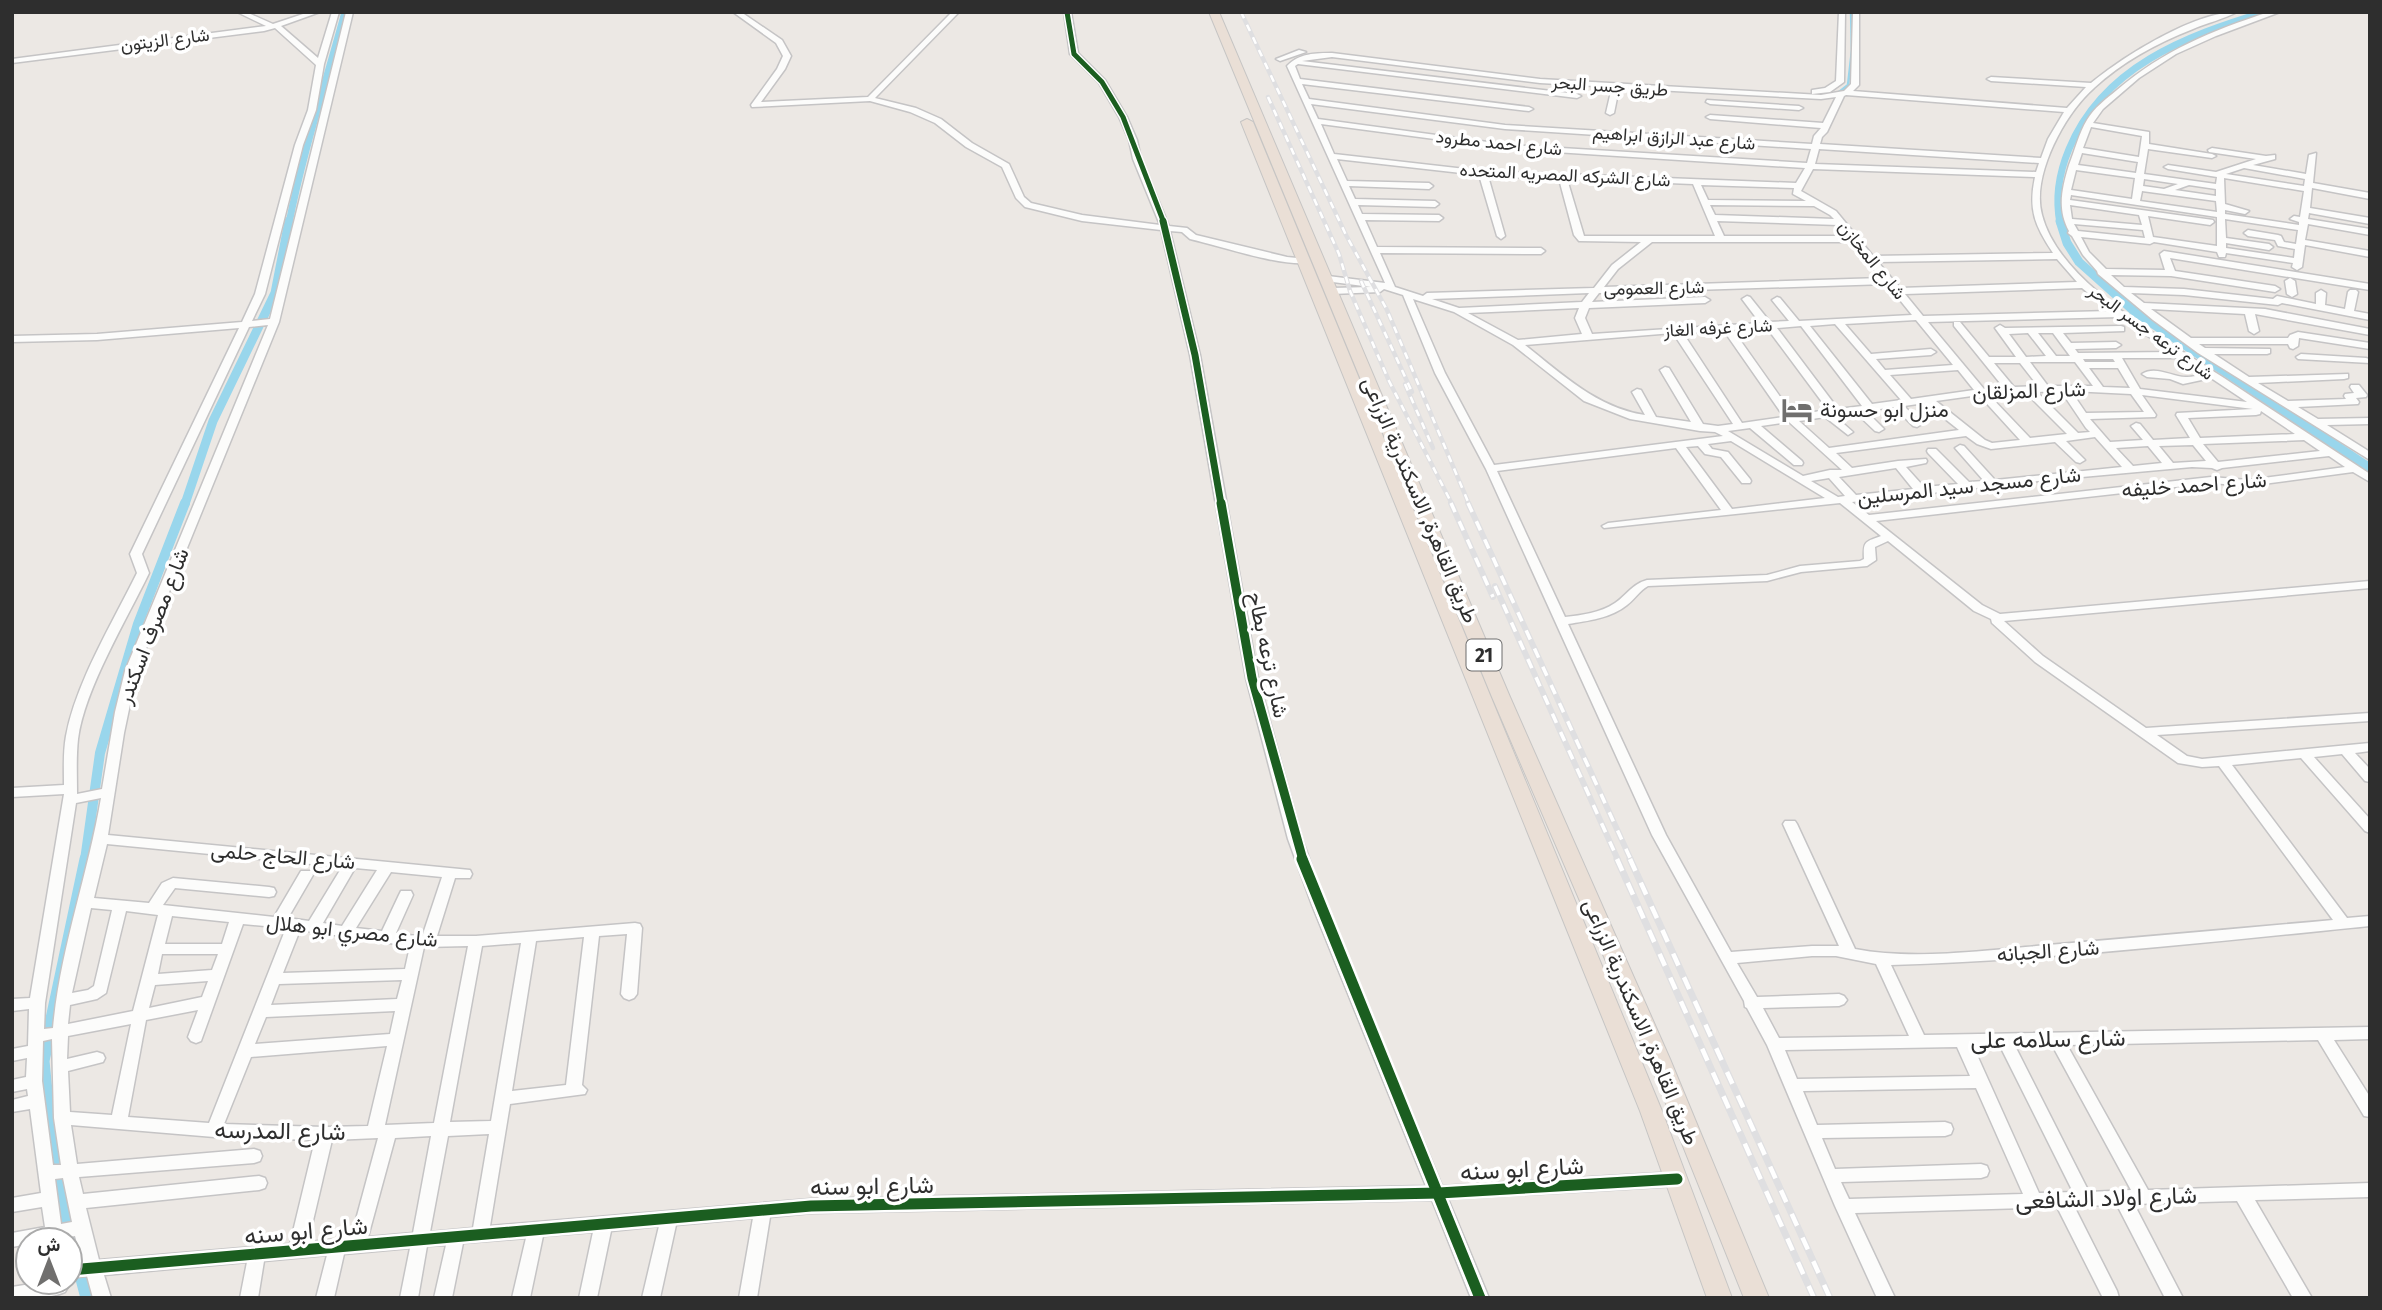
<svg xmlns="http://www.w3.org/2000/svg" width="2382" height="1310" font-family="'Fira Sans',Vazirmatn,sans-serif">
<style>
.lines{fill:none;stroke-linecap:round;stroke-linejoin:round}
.stream{stroke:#99d6ec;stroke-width:2.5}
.canal-far3{stroke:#99d6ec;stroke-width:7}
.canal-far2{stroke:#99d6ec;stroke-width:9}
.canal-far1{stroke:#99d6ec;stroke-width:10}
.canal{stroke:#99d6ec;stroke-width:13}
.minor-casing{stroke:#c5c4c5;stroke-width:3}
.highway-casing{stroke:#c6c5c4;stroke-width:2}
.minor{fill:#fcfcfb;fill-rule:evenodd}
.highway{fill:#eadfd6;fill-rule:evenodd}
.rail-far2-casing{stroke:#dfdfe1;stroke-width:4.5}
.rail-far1-casing{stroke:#dfdfe1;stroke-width:6}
.rail-casing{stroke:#dfdfe1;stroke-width:7}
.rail-far2{stroke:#fff;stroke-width:2.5;stroke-dasharray:7;stroke-linecap:butt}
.rail-far1{stroke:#fff;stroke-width:3.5;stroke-dasharray:10;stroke-linecap:butt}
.rail{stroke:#fff;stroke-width:4.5;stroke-dasharray:13;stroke-linecap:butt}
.cycleway-far3-casing{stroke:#fff;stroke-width:8}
.cycleway-far2-casing{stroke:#fff;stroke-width:10}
.cycleway-far1-casing{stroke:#fff;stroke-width:13}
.cycleway-casing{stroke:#fff;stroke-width:16}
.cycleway-far3{stroke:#1b5e20;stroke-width:5}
.cycleway-far2{stroke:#1b5e20;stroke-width:7}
.cycleway-far1{stroke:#1b5e20;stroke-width:9}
.cycleway{stroke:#1b5e20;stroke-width:11}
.labels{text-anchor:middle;stroke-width:7;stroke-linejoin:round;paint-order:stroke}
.far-street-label{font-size:18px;fill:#2e2e2e;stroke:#fff}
.shield{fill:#fff;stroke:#6d6d6d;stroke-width:2}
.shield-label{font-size:19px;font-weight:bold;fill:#2e2e2e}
.street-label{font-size:21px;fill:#2e2e2e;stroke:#fff}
.poi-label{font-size:21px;fill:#2e2e2e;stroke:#fff;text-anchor:start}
.near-street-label{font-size:24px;fill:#2e2e2e;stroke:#fff}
</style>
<rect width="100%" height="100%" fill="#ece8e4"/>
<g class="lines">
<path class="stream" d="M1839,92l9,-7 4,-35 -1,-38"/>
<g class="canal-far3">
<path d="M289,223c14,-71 37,-141 56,-211"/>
<path d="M2060,223c-5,-25 -1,-50 9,-74 34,-82 116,-113 196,-137"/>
</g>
<g class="canal-far2">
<path d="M2060,221l7,22 12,19 56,50 235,156"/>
<path d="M185,504l28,-83 62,-128 14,-72"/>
</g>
<path class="canal-far1" d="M85,860l15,-107 38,-129 47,-121"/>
<path class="canal" d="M86,859l-43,202 11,111 33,126"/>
<g class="minor-casing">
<g id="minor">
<path d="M237,12h9l27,12 36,-12h11l-39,14 37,32 14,-46h7l-15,52 -8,46 -13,35 -38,149 -13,27 18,-2 76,-307h7l-74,310 -142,349 -13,62 -16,102 362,35 2,4 -2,4h-15l-18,58h39l159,-13 5,1 2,4 -5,66 -3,4 -5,2 -5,-2 -3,-4 6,-60 -28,2 -17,149 5,5 -2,4 -75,10 -20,122 321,-27 615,-13 -114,-281 -24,-66 -42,-161 -56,-323 -29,-125 -79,-9 -57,-14 -9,-9 -14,-31 -36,-20 -31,-24 -25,-11 -40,-11 -118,6 -1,-2 26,-36 6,-13 -7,-13 -43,-31h8l41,28 9,16 -6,13 -24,33 107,-5 84,-85h7l-84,86 41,10 25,11 31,24 37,21 15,33 7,6 51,12 78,10 -27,-66 -4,-19 -10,-23 -20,-34 -29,-29 -6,-42h7l7,41 27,27 22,37 10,23 4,19 28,67 18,2 9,7 91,22 20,2v4c-28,3 -87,-17 -117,-24l-8,-7 -12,-1 30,124 58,323 44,161 24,66 116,281 235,-14 6,2 2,5 -2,5 -6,2 -229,13 41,99h-18l-39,-98 -621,13 -41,4 -13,81h-18l14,-80 -77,7 -16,73h-18l17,-72 -48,5 -14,67h-18l14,-66 -50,4 -13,62h-18l14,-60 -63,5 -11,55h-18l12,-53 -19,1 -9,52h-18l10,-50 -66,6 -10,44h-18l11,-43 -63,6 -6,37h-18l7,-36 -143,13 7,23h-18l-6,-22 -17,2v-16l12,-1 -7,-25 -12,2 1,2h-36v4l-16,3v-14l33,-6 -3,-20 -30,5v-14l29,-5 -11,-84 -18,3v-12l16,-4 -1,-7 -15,3v-12l14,-3 1,-19 -15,3v-12l16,-3 1,-37 -17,2v-12l18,-1 34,-204 -52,3v-9l52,-3c0,-16 -1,-33 2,-49 10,-54 47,-114 71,-163l-7,-19 109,-226 -142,12 -85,2v-6l85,-2 145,-12 13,-28 40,-149 13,-35 8,-45 -41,-37 -11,3 -252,32v-4l254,-33zM268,325l-143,346 -10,41 -13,77 -25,5c0,-18 -1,-37 1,-55 6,-49 49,-120 71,-166l-7,-19 107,-227zM101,798c-13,77 -41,151 -48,230l-9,1 1,-26 31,-200zM107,844l235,23 -33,54 -21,-3 25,-43 -2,-4h-10l-27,46 -111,-12 12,-17 94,9 5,-1 2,-4 -2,-4 -5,-1 -96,-9 -11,5 -13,20 -55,-5zM355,868l22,2 -35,56 -19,-3zM391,872l51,5 -20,60 -26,-4 17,-38 -2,-4h-10l-2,4 -17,36 -26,-3zM91,908l21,2 -18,76 -6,4 -16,3zM126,911l32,4 -25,96 -65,13 2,-19 27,-6 9,-6zM172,916l57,6 -7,22h-57zM243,924l43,4 -77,195 -81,-6 18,-97 52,-10 -10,27 3,4 5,2 5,-2zM300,930l110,16 -5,23 -122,4zM584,937l-18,148 -54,6 24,-150zM521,943l-30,178 -41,1 32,-176zM468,946l-34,177 -49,2 39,-178zM162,954h56l-6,16 -54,4zM402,980l-5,19 -126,6 8,-21zM208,981l-6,16 -53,11 6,-23zM395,1011l-5,23 -135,10 11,-27zM131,1024l-19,91 -42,-3 -2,-41 35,-9 2,-4 -2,-4 -6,-2 -30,7 1,-23zM52,1039l2,79 7,47h-8l-11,-84 1,-40zM387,1046l-19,80 -43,1 -101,-3 27,-67zM71,1125l143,12 101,3 -25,104 -191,16 -13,-52 173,-18 6,-2 2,-5 -2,-5 -6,-2 -176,18 -4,-17 175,-14 6,-2 2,-5 -2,-5 -6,-2 -177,15zM489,1134l-16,94 -43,4 18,-96zM431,1136l-18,97 -45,4 27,-99zM378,1138l-27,100 -43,4 24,-102zM63,1178l9,44 -11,2 -6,-45z"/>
<path d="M1839,12h6l-1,70 -14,10 -18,2v-4l13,-2 11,-7z"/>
<path d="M1853,12h6v73l-6,6 214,17 19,-21 -95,-6 -4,-2 4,-2 100,6c33,-27 103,-71 146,-71 -13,7 -30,11 -44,17 -36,14 -71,33 -99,59 -29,25 -63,88 -52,127 18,70 125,125 182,163 48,32 97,64 146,96v8l-17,-10 -105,14 -37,-3 -335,38 106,84 18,9 370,-33v7l-366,33 39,35 103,72 224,-15v8l-213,14 30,21 15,3 168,-16v8l-15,2 15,16v13l-5,-1 -23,-27 -28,3 56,62v14l-5,-2 -64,-73 -69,7 115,153 23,-2v10c-159,16 -319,34 -479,39l33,70 446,-8v12l-36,1 36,57v20l-6,-1 -46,-76 -251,5 81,145 222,-7v14l-115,3 57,98h-19l-56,-97 -103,3 49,94h-18l-48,-93 -43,1 43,85 2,7h-16l-46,-91 -202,6 40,85h-18l-42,-92 -68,-161 -20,-37 -2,-1 -1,-6 -92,-166 -166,-366 -51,-96 -32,-78 -19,-6 -4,3 -48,2 -5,-3 5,-3 39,-1 -46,-6 -2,-2 5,-3 57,7 -98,-217c12,-13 29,-13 45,-13l208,26 281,16 23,-4 7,-7zM1332,57l208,26 72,4 -6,26 4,2 4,-2 5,-25 202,11 15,-2 -13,26 -113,-8 -4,2 4,2 111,9 -7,8 -2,8 -307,-19 -196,-26 -7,-15 227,27 4,-2 -4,-2 -229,-28 -5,-13 3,-2 279,34 4,-2 -4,-2 -275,-33zM1846,95l218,17 -16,27 -7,19 -221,-14 2,-7 5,-5 17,-36zM1311,104l194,25 306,20 -4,14 -297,-18 -192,-26zM1321,124l189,25 295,19 -9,15 -313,-12 -149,-17zM1819,149l220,14 -3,9 -221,-8zM1337,159l142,16 18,61 4,3 4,-3 -17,-60 71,3 15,56 5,6 62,1 -29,23 -18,23 -167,5 -4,3 -28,-9 -15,-34 161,1 4,-3 -4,-3 -164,-1 -12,-27 74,1 4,-3 -4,-3 -77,-1 -4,-9 77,2 4,-3 -4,-3 -80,-2 -6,-13 80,3 4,-3 -4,-3 -82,-2zM1813,169l222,8c-7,33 0,49 18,76l-180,3 -37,-45 -35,-20zM1567,179l126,5 22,52h-131zM1701,185l93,3 -1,6 13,7 -98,-1zM1710,205l104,1 16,9 4,4 -119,-4zM1717,221l121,4 10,11h-124zM1652,242h200l14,19 16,17 -278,9 14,-18zM2057,259l20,23 -177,6 -22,-26zM1887,284l25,31 -113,6 -19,-23 -3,-1 -5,3 17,21 -19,1 -20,-25 -3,-1 -5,3 18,24 -168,11 -7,-16 4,-10 116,-5 5,-3 -5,-3 -113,5 7,-9zM2082,288l28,23 -187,5 -18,-22zM1589,293l-7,9 -123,6 -27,-9zM1413,299l41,13 59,33 71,56 46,18 70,12 15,1 8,4 -229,29 -49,-92zM1579,308l-4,10 7,16 -64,6 -50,-27zM2119,317l53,35 -94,1 -3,-4 41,-1 5,-3 -5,-3 -45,1 -8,-10 61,-2v-4l-3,-1 -116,2 -5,-3 -5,3 21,29h-27l-29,-35h-6v4l50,62 -20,1 -56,-67zM1916,320l37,45 -68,5 -9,-11 55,-4 5,-3 -5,-3 -60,5 -26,-30zM1835,324l66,76 -29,4 -62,-78zM1801,326l61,80 -24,3 -61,-81zM1767,328l61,82 -35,5 -60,-85zM1724,331l60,86 -42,6 -59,-90zM1673,333l60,91 -15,2 -15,-2 -34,-56 -4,-1 -5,3 31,52 -35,-5 -15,-27 -4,-1 -5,3 13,23c-48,-7 -83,-41 -120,-70zM2028,333l18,23 -20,1 -17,-23zM2038,333h15l17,23h-14zM2122,358h58l24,16c-5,1 -12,3 -17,3 -13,1 -31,-12 -45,-3l5,3 23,2 13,5 28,-6 36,24 -107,-13zM2083,359h30l2,3h-30zM2030,362h45l18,24h-45zM1994,363h26l18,23 -24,1zM2089,368h29l12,20 -27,-1zM1958,370l16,20 -63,9 -21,-24zM2061,391l25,37 4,4 -12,1 -41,-41zM2071,391l60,3 13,18 -58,1zM2026,393l41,41 -37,4 -41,-43zM1979,395l41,45 -28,3 -7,-3 -49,-39zM2142,395l111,14 -76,4 -1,2 14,23 -37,2 -13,-16 -4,-1 -5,3 12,14 -33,2 -20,-23 65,-2 1,-2zM1925,403l34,27 -130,18 -30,-27 26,-4 23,18 5,-3 -18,-16 21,-3 19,18 4,1 5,-3 -18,-18 28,-4 19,19 4,1 5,-3 -18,-18zM2261,411l34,23 -95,4 -12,-20 68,-3 4,-1zM1789,422l53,48h-12l-27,6 -75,-45 22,-3 44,37h8l1,-2 -1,-2 -41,-35zM1966,436l11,8 14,5 64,-7 21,20 4,1 5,-3 -19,-19 29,-4 27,30 -127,13 -31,-34 -4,-1 -5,3 29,33 -15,1 -33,-33h-8l-1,2 1,2 30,31 -34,3 -18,-20 20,-4 1,-2 -1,-2 -28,2 -46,7 -16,-15zM2304,440l16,11 -102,11 -15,-18zM1731,441l94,57 -93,11 -46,-62 12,-1 7,8 16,3 21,26h8l1,-2 -1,-2 -22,-27 -16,-3 -4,-5zM2193,445l13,16 -33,2 -14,-17zM2148,446l14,17 -29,3 -17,-18zM1676,448l45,62 -113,13 -6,3 2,2 236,-25 41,33c-16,6 -18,5 -17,23l-4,2 -60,5 -33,9 -120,5c-15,4 -20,15 -32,23 -15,10 -33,12 -50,14l-68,-146zM2329,456l16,11 -97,13 -37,-3 -342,38 -17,-13 186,-21 154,-14 20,1 5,2 5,-2zM1896,468l17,21 -57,6 -17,-18zM1829,478l16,18 -7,1 -27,-16zM1888,541l86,70 17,8 1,4 43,39 143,101 24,4 17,-1 114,154c-99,9 -198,18 -297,26 -57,5 -125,14 -181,3l-58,-125 -2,-3h-10l-2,3 56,122h-27l-81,6 -65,-117 -98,-211c20,-3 43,-6 59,-19 8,-6 12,-14 21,-19l119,-5 34,-9 66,-6 9,-6 -1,-13zM1812,956h24l40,8 33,72 -130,2 -16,-30 76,-2 5,-2 3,-4 -3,-4 -5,-2 -82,3 -20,-34zM2052,1045l79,145 -42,2 -74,-146zM1973,1046h27l73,146 -34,1zM1957,1047l13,29 -173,3 -12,-29zM1976,1088l47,106 -174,5 -8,-17 140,-4 6,-2 2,-5 -2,-5 -6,-2 -146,5 -13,-31 123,-2 6,-2 2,-5 -2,-5 -6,-2 -128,3 -14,-34z"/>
<path d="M2269,12h11l-64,24 -40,18 -37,24 -36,31 -10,14 56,9v12l63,10 4,2 -4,2 -64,-9 -4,25 72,10 1,-7 -49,-8 -4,-2 4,-2 48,7 40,-13 -47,-7 -1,-2 4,-2 54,8 9,-1v4l-22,6 53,9 3,-19 7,-2 -3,30 57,10v6l-58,-11 -2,20 60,10v6l-61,-11 -1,6 62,10v6l-62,-11 -3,16 65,11v6l-65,-12 -3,22 -5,3 -5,-3 1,-4 -67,-10 -1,4h-6l-2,-5 -63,-10 -4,2 -69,-7 8,15 17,17 59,1 -5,-16 4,-3 206,33v6l-200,-32 5,13 100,15 5,3 -5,3 -104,-16 -60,-1 13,12 60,2 89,10 4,-3 39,8v-11l5,-3 5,3 -1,12 20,4 3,-17 2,-2h6l2,2 -4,19 16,3v6l-88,-17 -4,2 -94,-10 -53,-2 13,10 121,6 105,20v6l-115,-21 4,17 -5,3 -5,-3 -4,-17 -94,-5 40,29h97l2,-3 8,-3 72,11v6l-71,-11 -1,8 -5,3 -3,-1 -2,-4h-89l6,4 65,1v4l-3,1h-53l35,23 99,-3v4l-4,1 -86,4 30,18 58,-2 -2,-3 1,-2 9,-1 -4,-6 1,-2h8l8,10 -1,2 -10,1 3,4 -1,2 -60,3 20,12 52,-1v6l-43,1 43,27v8l-172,-107 -45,-33 -55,-46 -1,-3 -14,-16 -11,-19 -4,-3 1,-2c-12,-22 -7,-43 0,-66 6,-15 10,-32 18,-45 7,-12 19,-21 30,-30 47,-40 94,-59 152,-78zM2091,127l51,9 -3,21 -56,-9zM2082,153l56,9 -2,11 -58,-8zM2244,168l61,11 -1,7 -78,-12zM2076,170l59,8 -3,21 -61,-9zM2224,178l80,13 -4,26 -6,-1 -4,3 9,3v3l-74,-11v-4l20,4 4,-3 -24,-7zM2144,179l34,5 -14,5 -21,-3zM2189,185l27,4v7l-41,-6zM2142,191l74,10 1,11 -77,-11zM2071,195l146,22v29l-64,-9 -5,-21 62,9 4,-3 -1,-2 -143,-20zM2070,205l69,10 3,10 -70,-6zM2225,219l73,11 -2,14 -12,-2 -3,-6 -3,-1 -30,-5 -4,3 4,3 27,4 3,6 17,3 -1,9 -68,-10v-5l43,7 4,-3 -4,-3 -43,-6zM2074,224l69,6 2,8 -67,-7z"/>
<path d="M1299,50l7,2 -26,9 -4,-2z"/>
<path d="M1707,100l92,6 4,2 -4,2 -89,-6 -4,-2z"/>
<path d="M2290,278l5,3 2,13 -5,3 -5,-3 -2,-13z"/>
<path d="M2301,354l65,4 3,1 1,4 -72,-4 -2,-2z"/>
<path d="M43,1282h22l3,5 -3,5c-17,7 -35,6 -53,6v-11z"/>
</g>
</g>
<g class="highway-casing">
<g id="highway">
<path d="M1209,12h10l291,685 160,362 99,239h-25l-96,-239 -156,-362z"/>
<path d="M1247,119l6,3 409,989 70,187h-25l-67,-187 -399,-989z"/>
</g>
</g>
<use href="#minor" class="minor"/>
<use href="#highway" class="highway"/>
<g class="rail-far2-casing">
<g id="rail-far2">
<path d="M1241,12l105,223 41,75 82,194"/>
<path d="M1268,97l71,157 11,37 39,90 63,123"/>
<path d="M1361,281l51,111"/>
<path d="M1405,384l28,64"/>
</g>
</g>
<g class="rail-far1-casing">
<g id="rail-far1">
<path d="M1451,503l42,94"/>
<path d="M1468,503l163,357"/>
<path d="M1495,586l123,274"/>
</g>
</g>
<g class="rail-casing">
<g id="rail">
<path d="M1617,859l197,439"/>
<path d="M1630,859l200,439"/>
</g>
</g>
<use href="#rail-far2" class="rail-far2"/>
<use href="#rail-far1" class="rail-far1"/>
<use href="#rail" class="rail"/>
<g class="cycleway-far3-casing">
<path id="cycleway-far3" d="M1067,12l7,42 28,28 21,35 41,106"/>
</g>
<g class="cycleway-far2-casing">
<path id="cycleway-far2" d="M1163,221l32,134 26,149"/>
</g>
<g class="cycleway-far1-casing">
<path id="cycleway-far1" d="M1221,503l31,175 51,182"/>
</g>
<g class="cycleway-casing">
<g id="cycleway">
<path d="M1302,859l178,439"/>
<path d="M70,1270l741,-64 628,-13 238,-14"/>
</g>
</g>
<use href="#cycleway-far3" class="cycleway-far3"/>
<use href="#cycleway-far2" class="cycleway-far2"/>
<use href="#cycleway-far1" class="cycleway-far1"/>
<use href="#cycleway" class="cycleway"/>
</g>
<defs>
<g id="hotel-bare" transform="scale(2.415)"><path d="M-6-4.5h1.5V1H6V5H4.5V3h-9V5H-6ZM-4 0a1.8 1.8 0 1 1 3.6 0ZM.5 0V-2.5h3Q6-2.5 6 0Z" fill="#706f6e" stroke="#fff" stroke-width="2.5" paint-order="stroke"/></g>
</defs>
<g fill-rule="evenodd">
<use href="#hotel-bare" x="1797" y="410"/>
</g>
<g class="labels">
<g class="far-street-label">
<text transform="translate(165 40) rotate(-7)" y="6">شارع الزيتون</text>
<text transform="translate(1610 86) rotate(4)" y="6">طريق جسر البحر</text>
<text transform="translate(1674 138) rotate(4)" y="6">شارع عبد الرازق ابراهيم</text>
<text transform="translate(1499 143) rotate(6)" y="6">شارع احمد مطرود</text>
<text transform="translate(1565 175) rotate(3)" y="6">شارع الشركه المصريه المتحده</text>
<text transform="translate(1872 260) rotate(51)" y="6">شارع المخازن</text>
<text transform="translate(1654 288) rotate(-1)" y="6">شارع العمومى</text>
<text transform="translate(1718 328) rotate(-3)" y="6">شارع غرفه الغاز</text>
<text transform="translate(2151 332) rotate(36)" y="6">شارع ترعه جسر البحر</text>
</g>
<rect class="shield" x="1466.5" y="639.5" width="35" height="31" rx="5"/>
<g class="shield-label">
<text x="1484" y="662">21</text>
</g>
<g class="street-label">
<text transform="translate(2029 391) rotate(-2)" y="7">شارع المزلقان</text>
<text transform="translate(2194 485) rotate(-4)" y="7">شارع احمد خليفه</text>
<text transform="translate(1969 486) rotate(-6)" y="7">شارع مسجد سيد المرسلين</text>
<text transform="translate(1420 500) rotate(67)" y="7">طريق القاهرة, الاسكندرية الزراعى</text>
<text transform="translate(153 626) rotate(-69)" y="7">شارع مصرف اسكندر</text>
<text transform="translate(1268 655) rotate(78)" y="7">شارع ترعه بطاح</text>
<text transform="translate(283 856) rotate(5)" y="7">شارع الحاج حلمى</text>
<text transform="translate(352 931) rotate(6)" y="7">شارع مصري ابو هلال</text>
<text transform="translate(2048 951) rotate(-4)" y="7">شارع الجبانه</text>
<text transform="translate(1641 1022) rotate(67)" y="7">طريق القاهرة, الاسكندرية الزراعى</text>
</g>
<g class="poi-label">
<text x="1820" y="417">منزل ابو حسونة</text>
</g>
<g class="near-street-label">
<text transform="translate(2048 1039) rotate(-1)" y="8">شارع سلامه على</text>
<text transform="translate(280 1131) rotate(1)" y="8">شارع المدرسه</text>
<text transform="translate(1522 1169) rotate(-3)" y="8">شارع ابو سنه</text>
<text transform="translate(872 1186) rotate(-1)" y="8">شارع ابو سنه</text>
<text transform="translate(2106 1198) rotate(-2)" y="8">شارع اولاد الشافعى</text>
<text transform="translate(306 1231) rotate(-5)" y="8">شارع ابو سنه</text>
</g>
</g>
<rect width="2382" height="1310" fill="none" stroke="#2e2e2e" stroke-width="28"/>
<g transform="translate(49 1261)"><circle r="33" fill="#ffffff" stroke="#ababab" stroke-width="2"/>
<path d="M0-5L12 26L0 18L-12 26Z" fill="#706f6e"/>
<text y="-10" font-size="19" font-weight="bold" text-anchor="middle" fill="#2e2e2e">ش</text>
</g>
</svg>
